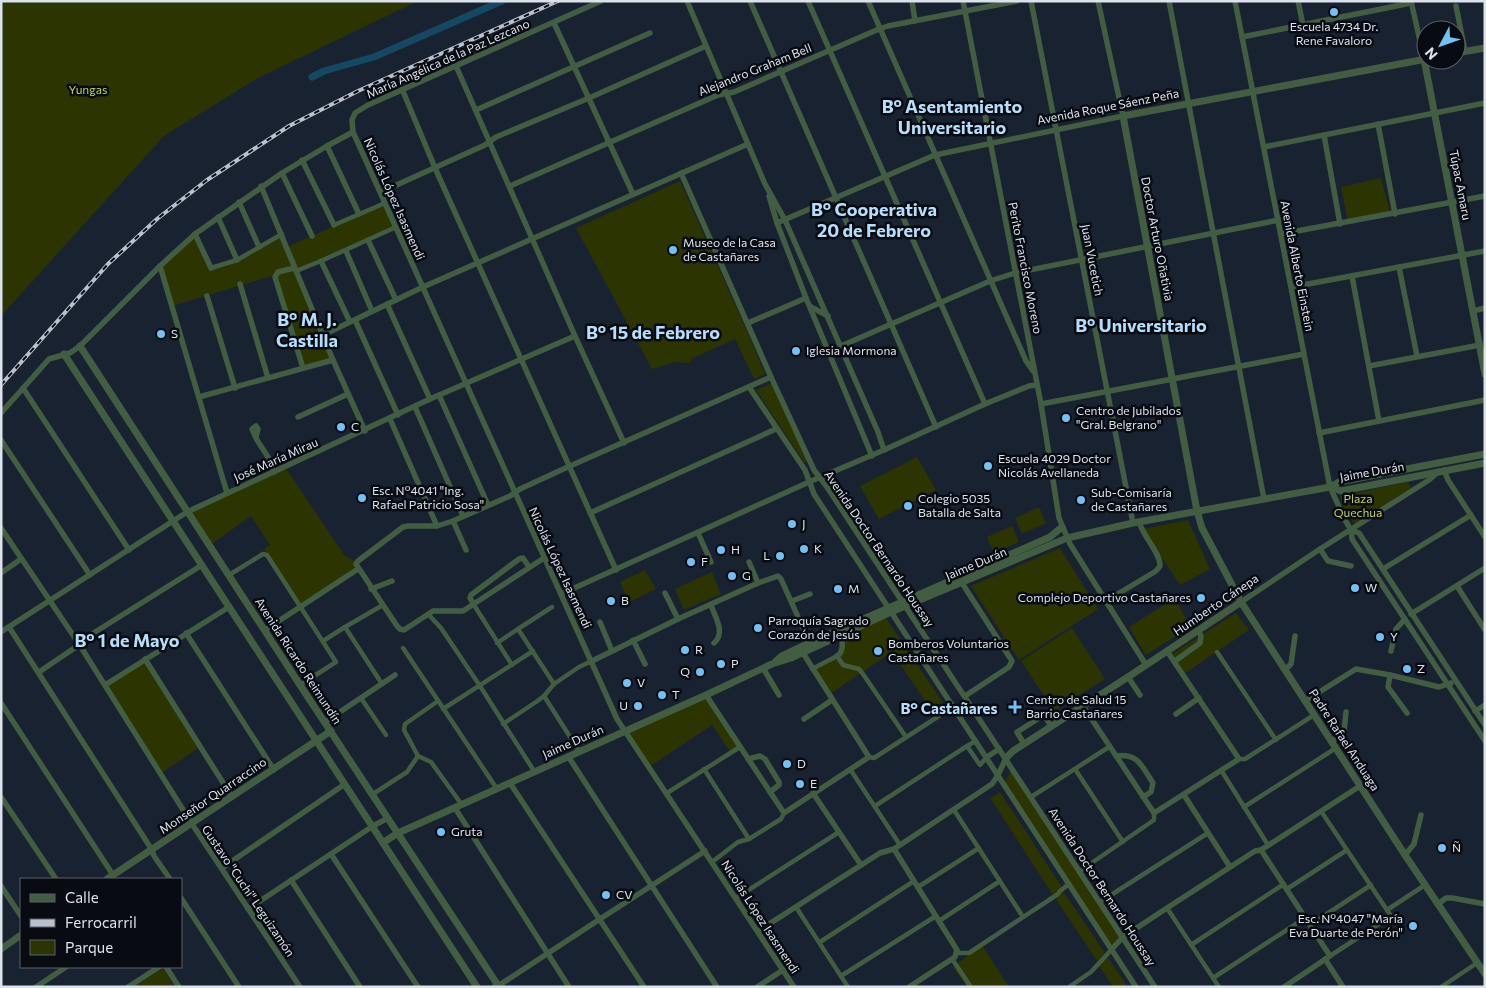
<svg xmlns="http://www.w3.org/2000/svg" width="1486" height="988" font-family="Commissioner,sans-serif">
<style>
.green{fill:#2c3402}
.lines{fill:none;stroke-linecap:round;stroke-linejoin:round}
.canal{stroke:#144863;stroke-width:7}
.pedestrian{stroke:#435d43;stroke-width:4.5}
.minor{stroke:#435d43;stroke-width:5.5}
.tertiary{stroke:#435d43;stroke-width:7}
.rail-casing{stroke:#bbc1cc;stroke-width:4}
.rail{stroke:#080b12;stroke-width:2;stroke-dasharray:5.5;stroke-linecap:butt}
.poi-dot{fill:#72c1f5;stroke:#080b12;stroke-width:2}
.labels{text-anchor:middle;stroke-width:5;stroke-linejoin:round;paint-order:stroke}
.poi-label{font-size:12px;fill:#dce2ec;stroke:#080b12;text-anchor:start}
.street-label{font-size:12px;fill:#dce2ec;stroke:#080b12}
.park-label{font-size:12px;fill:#bad15a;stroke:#080b12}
.quarter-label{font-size:15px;font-weight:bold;fill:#b4defb;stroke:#080b12}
.district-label{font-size:18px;font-weight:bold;fill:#b4defb;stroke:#080b12}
</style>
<rect width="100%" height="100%" fill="#192231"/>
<g class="green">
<path d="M1,1h417l-160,77 -94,58 -163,180z"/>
<path d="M1381,178l9,34 -42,10 -7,-35z"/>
<path d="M680,181l67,150 18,43 -11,5 -19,-40 -44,20v4l-15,-1 -24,7 -76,-141z"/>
<path d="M385,203l11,24 -100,44 37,89 -30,8 -28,-91 3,-3 -106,32 -12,-40 35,-32 16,34 26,-8 45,-26 5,13z"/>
<path d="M772,383l36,79h-4l-48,-72z"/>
<path d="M917,457l19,33 -57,29 -19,-33z"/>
<path d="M285,467l60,89 10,5 3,8 -58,37 -36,-57 6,-4 -19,-29 -42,30 -22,-34z"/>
<path d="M1408,482l3,6 -56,36 -10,-12 -5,-16z"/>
<path d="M1039,507l7,16 -24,11 -7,-16z"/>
<path d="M1188,520l22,49 -30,16 -37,-56z"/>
<path d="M1012,526l7,16 -25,11 -7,-16z"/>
<path d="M1060,548l38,61 -79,51 -48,-74z"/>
<path d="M645,570l11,19 -27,13 -9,-20z"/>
<path d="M712,572l9,22 -37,16 -9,-21z"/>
<path d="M1175,598l15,29 -44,28 -17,-28z"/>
<path d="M1236,613l13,17 -64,43 -13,-19z"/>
<path d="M886,618l61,91 -12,7 -43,-64 -62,42 -17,-24 24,-14 5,-6v-15z"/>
<path d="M1072,628l33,51 -51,32 -33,-50z"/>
<path d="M145,659l55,88 -40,27 -55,-89z"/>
<path d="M704,696l36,51 -9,6 -19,-28 -63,42 -23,-36z"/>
<path d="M1011,769l112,168 -12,10 -107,-162z"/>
<path d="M1000,792l62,95 -9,8 -63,-97z"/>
<path d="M1063,891l42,62 -8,8 -41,-62z"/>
<path d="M982,945l27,42h-42l-14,-20z"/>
<path d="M1107,956l21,31h-15l-14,-21z"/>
<path d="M163,968l12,19h-41z"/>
</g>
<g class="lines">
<path class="canal" d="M312,77l12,-6 50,-14 128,-56"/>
<g class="pedestrian">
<path d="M334,225l51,-22"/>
<path d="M211,268l26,-8 45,-26"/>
<path d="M296,271l25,-10 75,-34"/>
<path d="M229,575l34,-21 4,1 69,107 -36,23"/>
<path d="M474,605l38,60"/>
<path d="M428,614l13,14 39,58 54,85"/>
<path d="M518,629l34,-22"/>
<path d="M323,641l22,-14"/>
<path d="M497,643l21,-14 36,55"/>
<path d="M403,648l94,141"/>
<path d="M1217,652l59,88"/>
<path d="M812,669l25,-13 6,9 16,4 4,5 43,63"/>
<path d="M382,684l-37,-57 38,-22"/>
<path d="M544,696l35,55"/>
<path d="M361,698l25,37"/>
<path d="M443,709l90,-58"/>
<path d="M503,724l33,-22 8,-6 10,-12 25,-17 13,-6"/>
<path d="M967,746l13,19 7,-8"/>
<path d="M418,756l-14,-26 1,-6 33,-23"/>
<path d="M869,757l5,1 65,-42"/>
<path d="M1239,759h6l69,-44"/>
<path d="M704,769l45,70"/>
<path d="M850,769l50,76"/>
<path d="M1075,769l48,73"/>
<path d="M1221,770l47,75"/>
<path d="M667,793l73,-46"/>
<path d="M373,794l34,-22 11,-16 13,6 31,43"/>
<path d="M1031,797l78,-50"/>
<path d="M875,806l92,-60 9,-5"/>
<path d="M1244,807l92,-59"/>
<path d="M954,810l69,107"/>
<path d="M1321,811l70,105 -61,40"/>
<path d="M712,862l26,-20 11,-3 32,-20 3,-6"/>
<path d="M1080,871l74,-51v-7"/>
<path d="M918,887l61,-39"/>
<path d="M1287,889l60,-39"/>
<path d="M736,898l103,-66"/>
<path d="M1100,902l108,-69"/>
<path d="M796,907l52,80"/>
<path d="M1167,908l52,79"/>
<path d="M1387,910l38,-25"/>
<path d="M939,921l61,-40"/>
<path d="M1310,925l61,-40"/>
<path d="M820,942l94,-61"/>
<path d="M1191,945l93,-61"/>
<path d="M957,953h12l89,-59 2,-3 9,-7"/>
<path d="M952,959l19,28"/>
<path d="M841,976l95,-60"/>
<path d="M1213,978l92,-60"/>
<path d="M1069,987l22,-15 21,-23"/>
<path d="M1441,987l36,-24"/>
</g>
<g class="minor">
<path d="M601,1l-233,104 -13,8 -3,7 1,12 264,587 177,268"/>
<path d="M687,1l78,183 20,36 93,212 6,18"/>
<path d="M750,1l186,426"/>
<path d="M808,1l177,403"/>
<path d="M868,1l158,360 7,10"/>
<path d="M912,1l3,20"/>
<path d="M963,1l78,403 18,114 11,26 76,121"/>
<path d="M1031,1l102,522"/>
<path d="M1169,1l95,498"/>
<path d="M1235,1l95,486 15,33 6,10 1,9 133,202"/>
<path d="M1298,1l5,24"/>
<path d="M1411,1l13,58"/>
<path d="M1456,6l9,45"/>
<path d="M554,23l79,171"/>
<path d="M1242,37l169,-34"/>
<path d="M456,66l119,270 49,107"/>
<path d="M402,89l33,79 181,402"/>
<path d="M476,110l174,-77"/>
<path d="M1378,124l17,90"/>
<path d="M1324,135l16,89"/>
<path d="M327,146l32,68"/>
<path d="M1264,147l221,-44"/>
<path d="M302,160l32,65"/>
<path d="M282,173l30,63"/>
<path d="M681,173l90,204 43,93 13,17 328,500"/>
<path d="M261,186l72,174 32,71"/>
<path d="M510,186l208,-91 16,-3 145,-63 9,-3 129,-25"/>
<path d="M381,192l104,-47 11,-8 93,-39 117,-52"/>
<path d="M769,196l8,27 29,75 66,158"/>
<path d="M239,202l20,45"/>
<path d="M218,217l19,43"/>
<path d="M777,223l158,-68 188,-39 -25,-115"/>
<path d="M195,234l16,34"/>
<path d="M1281,234l204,-38"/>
<path d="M368,240l28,60"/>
<path d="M346,251l26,60"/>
<path d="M321,261l29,61"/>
<path d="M160,266l67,227"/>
<path d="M1399,267l18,89"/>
<path d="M294,268l-16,4 -3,5 28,91"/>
<path d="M1352,276l27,145"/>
<path d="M240,284l28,94"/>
<path d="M1292,287l193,-36"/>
<path d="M207,296l28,92"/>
<path d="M387,304l43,95"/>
<path d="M811,307l17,9"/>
<path d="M1473,311l12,-3"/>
<path d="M355,320l43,95"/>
<path d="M748,323l58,-25"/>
<path d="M323,335l100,-48 325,-143"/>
<path d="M841,346l149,-65 25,-8 264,-53"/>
<path d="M1369,366l111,-21"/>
<path d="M749,387l56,83 9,24 322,493"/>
<path d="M23,388l106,162"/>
<path d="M439,395l49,110"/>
<path d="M199,397l134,-37"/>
<path d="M1041,404l263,-50"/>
<path d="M415,407l48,109"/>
<path d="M1,413l48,-54 21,-6 10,-7 80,-80 35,-32 87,-61 45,-27 26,-14"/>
<path d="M298,417l50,-23"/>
<path d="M390,419l47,107"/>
<path d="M1319,433l166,-33"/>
<path d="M256,437l2,-8 -2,-3 -4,3 5,11 11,17 6,15"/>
<path d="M1,440l89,135"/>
<path d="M1444,470l4,10 37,57"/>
<path d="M590,513l186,-84"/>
<path d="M453,521l13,29"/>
<path d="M1,528l78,116 113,180 108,163"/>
<path d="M1351,530l8,3 126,192"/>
<path d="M698,533l13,29"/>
<path d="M1320,549l8,12 23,5"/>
<path d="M544,558l-81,53h-30l-29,19 -4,-1 -3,-3 -41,-62 2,-3 45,-34 5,-1h29l16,-5 57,-25 10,-7 50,-23 201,-89"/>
<path d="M749,562l9,21"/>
<path d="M1383,569l88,-54"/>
<path d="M1,573l20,-14"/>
<path d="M962,583l50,78 -3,6 -44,29"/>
<path d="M1457,586l28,44"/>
<path d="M371,589l21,-8"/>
<path d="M665,593l13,26"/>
<path d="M561,594l248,-112 75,-32 101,-46 44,-18 8,-1"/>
<path d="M792,601l18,-7"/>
<path d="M1106,601l50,-30 4,-5c1,-12 -17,-30 -21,-44"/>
<path d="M1241,602l79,-53 109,-69 10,-9"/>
<path d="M474,605l-4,-7 1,-3 48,-36 4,-1 6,9"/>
<path d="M711,605c4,12 15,28 3,38"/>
<path d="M1411,614l74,-46"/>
<path d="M600,622l12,29"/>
<path d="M9,627l143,223 2,6 16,23"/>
<path d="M265,630l93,-61"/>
<path d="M1,632l186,-120 243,-113 145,-63"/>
<path d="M186,633l88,137"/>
<path d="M633,640l12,24"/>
<path d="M1391,651l5,-22 9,-10"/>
<path d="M837,656c7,-4 5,-13 5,-21"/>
<path d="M145,659l87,138"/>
<path d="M592,661l86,-42 80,-36 20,-7 3,3 30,67"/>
<path d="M1175,661l25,-18 1,-7 -3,-6"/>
<path d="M763,668l16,27"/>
<path d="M1285,670l6,-6 4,-28"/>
<path d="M39,672l37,-25 8,-8 118,-74"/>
<path d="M1390,675l-2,12 19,26"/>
<path d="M1128,677l12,18"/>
<path d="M105,685l124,-78"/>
<path d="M706,695l78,118 85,-56 -66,-104"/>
<path d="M1305,701l51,-32 34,6 49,12 12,-4"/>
<path d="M1,703l112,172"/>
<path d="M1083,706l71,107 85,-54 -72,-108"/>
<path d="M1475,711l10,-6"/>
<path d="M1176,714l23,-16"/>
<path d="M804,719l28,-19"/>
<path d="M325,722l70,-47"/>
<path d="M1332,741l12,-9 2,-20"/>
<path d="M1024,744l-7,-12 27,-17 7,11"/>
<path d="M568,756l149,231"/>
<path d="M1116,756c23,-3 26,11 37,27l-2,9 -8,5"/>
<path d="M987,757l12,-8"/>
<path d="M748,759l12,-3 5,3 14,23v3l-9,7"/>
<path d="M510,783l134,204"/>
<path d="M813,793l48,72"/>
<path d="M1184,795l46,72"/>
<path d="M1,797l55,82"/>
<path d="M455,808l114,179"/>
<path d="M894,849l63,101 -2,7 -3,2 -43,28"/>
<path d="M1261,850l69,106 -46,31"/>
<path d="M331,854l87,133"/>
<path d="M1405,855l9,-11 7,-29"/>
<path d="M222,868l123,-84"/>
<path d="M291,880l69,107"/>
<path d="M1,886l20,30"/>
<path d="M181,898l58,89"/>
<path d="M1438,904l8,-6h6l33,6"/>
<path d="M248,909l125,-83 15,-8"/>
<path d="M758,931l122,-78 14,-4 98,-65 6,-9 8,-17"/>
<path d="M1112,949l11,-12 44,-29 88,-57 6,-1 99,-64"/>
<path d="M1325,959l18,28"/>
<path d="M166,967l13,20"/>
<path d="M36,987l30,-20"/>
<path d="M128,987l31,-20"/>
<path d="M494,987l4,-1 102,-67 105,-68"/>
<path d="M757,987l26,-17"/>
</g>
<g class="tertiary">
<path d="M1456,53l29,-5"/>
<path d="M1424,59l61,315"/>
<path d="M1426,59l-303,57 74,395 5,17 39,74 164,253 80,119"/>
<path d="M80,346l220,339 199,302"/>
<path d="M64,354l413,633"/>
<path d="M1330,487l11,4 144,-28"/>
<path d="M776,661l6,-5 27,-13 241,-106 12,-10"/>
<path d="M1006,758l7,-7 115,-74 113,-75"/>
<path d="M384,842l14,-9 308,-138 66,-31 19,-6 100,-46 176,-74 66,-15 197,-36 9,-5 146,-28"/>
<path d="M107,879l224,-148"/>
<path d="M1,949l20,-14"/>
</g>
<g class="rail-casing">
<path id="rail" d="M1,385l107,-121 49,-45 50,-39 82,-54 69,-35 200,-90"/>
</g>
<use href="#rail" class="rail"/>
</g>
<g class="poi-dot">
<circle cx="1334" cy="12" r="5"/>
<circle cx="673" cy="250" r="5"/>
<circle cx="161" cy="334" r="5"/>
<circle cx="796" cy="351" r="5"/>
<circle cx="1066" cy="418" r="5"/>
<circle cx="341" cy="427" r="5"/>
<circle cx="988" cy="466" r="5"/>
<circle cx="362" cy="498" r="5"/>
<circle cx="1081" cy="500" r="5"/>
<circle cx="908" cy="506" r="5"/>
<circle cx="792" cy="524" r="5"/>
<circle cx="804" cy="549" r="5"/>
<circle cx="721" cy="550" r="5"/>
<circle cx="780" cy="556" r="5"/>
<circle cx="691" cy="562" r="5"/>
<circle cx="732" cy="576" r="5"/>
<circle cx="1355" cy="588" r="5"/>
<circle cx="838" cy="589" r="5"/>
<circle cx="1201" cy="598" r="5"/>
<circle cx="611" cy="601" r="5"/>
<circle cx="758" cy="628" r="5"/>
<circle cx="1380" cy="637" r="5"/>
<circle cx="685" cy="650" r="5"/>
<circle cx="878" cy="651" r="5"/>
<circle cx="721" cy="664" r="5"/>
<circle cx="1407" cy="669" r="5"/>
<circle cx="700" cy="672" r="5"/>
<circle cx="627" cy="683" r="5"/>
<circle cx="662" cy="695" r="5"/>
<circle cx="638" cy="706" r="5"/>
<path d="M1012.5 699.5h5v5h5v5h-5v5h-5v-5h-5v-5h5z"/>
<circle cx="787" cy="764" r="5"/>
<circle cx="800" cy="784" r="5"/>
<circle cx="441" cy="832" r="5"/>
<circle cx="1442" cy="848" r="5"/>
<circle cx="606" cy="895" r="5"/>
<circle cx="1413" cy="926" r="5"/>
</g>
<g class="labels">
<g class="poi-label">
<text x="1334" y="31" text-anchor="middle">Escuela 4734 Dr.<tspan x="1334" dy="14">Rene Favaloro</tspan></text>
<text x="683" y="247">Museo de la Casa<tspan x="683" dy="14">de Castañares</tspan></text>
<text x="171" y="338">S</text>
<text x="806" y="355">Iglesia Mormona</text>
<text x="1076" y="415">Centro de Jubilados<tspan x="1076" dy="14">"Gral. Belgrano"</tspan></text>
<text x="351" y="431">C</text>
<text x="998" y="463">Escuela 4029 Doctor<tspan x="998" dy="14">Nicolás Avellaneda</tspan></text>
<text x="372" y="495">Esc. N°4041 "Ing.<tspan x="372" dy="14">Rafael Patricio Sosa"</tspan></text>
<text x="1091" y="497">Sub-Comisaría<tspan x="1091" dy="14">de Castañares</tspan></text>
<text x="918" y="503">Colegio 5035<tspan x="918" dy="14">Batalla de Salta</tspan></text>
<text x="802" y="528">J</text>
<text x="814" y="553">K</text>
<text x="731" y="554">H</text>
<text x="770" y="560" text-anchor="end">L</text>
<text x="701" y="566">F</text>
<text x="742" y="580">G</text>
<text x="1365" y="592">W</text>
<text x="848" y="593">M</text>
<text x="1191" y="602" text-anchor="end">Complejo Deportivo Castañares</text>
<text x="621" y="605">B</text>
<text x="768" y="625">Parroquía Sagrado<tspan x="768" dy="14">Corazón de Jesús</tspan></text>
<text x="1390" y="641">Y</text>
<text x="888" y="648">Bomberos Voluntarios<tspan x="888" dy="14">Castañares</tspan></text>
<text x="695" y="654">R</text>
<text x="731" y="668">P</text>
<text x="1417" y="673">Z</text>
<text x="690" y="676" text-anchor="end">Q</text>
<text x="637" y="687">V</text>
<text x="672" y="699">T</text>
<text x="1026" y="704">Centro de Salud 15<tspan x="1026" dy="14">Barrio Castañares</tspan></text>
<text x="628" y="710" text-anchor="end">U</text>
<text x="797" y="768">D</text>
<text x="810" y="788">E</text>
<text x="451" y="836">Gruta</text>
<text x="1452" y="852">Ñ</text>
<text x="616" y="899">CV</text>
<text x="1403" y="923" text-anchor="end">Esc. N°4047 "María<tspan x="1403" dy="14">Eva Duarte de Perón"</tspan></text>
</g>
<g class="street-label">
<text transform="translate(448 59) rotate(-24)" y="4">María Angélica de la Paz Lezcano</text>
<text transform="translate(755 70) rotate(-22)" y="4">Alejandro Graham Bell</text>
<text transform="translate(1108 107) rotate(-11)" y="4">Avenida Roque Sáenz Peña</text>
<text transform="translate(1460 185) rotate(79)" y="4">Túpac Amaru</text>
<text transform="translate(394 199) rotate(66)" y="4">Nicolás López Isasmendi</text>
<text transform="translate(1157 239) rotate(79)" y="4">Doctor Arturo Oñativia</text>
<text transform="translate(1092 260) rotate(79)" y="4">Juan Vucetich</text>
<text transform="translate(1297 266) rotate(79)" y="4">Avenida Alberto Einstein</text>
<text transform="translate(1025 268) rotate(79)" y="4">Perito Francisco Moreno</text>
<text transform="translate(276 460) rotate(-24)" y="4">José María Mirau</text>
<text transform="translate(1372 472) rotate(-10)" y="4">Jaime Durán</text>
<text transform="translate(879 549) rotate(56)" y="4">Avenida Doctor Bernardo Houssay</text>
<text transform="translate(976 564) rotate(-23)" y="4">Jaime Durán</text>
<text transform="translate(560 568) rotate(65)" y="4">Nicolás López Isasmendi</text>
<text transform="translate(1216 605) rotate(-34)" y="4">Humberto Cánepa</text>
<text transform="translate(298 661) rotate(57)" y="4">Avenida Ricardo Reimundín</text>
<text transform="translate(1344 740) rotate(57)" y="4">Padre Rafael Anduaga</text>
<text transform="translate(573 742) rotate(-24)" y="4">Jaime Durán</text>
<text transform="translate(213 796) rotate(-34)" y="4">Monseñor Quarraccino</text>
<text transform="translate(1102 887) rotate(57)" y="4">Avenida Doctor Bernardo Houssay</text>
<text transform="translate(248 891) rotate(56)" y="4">Gustavo "Cuchi" Leguizamón</text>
<text transform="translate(760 917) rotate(57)" y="4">Nicolás López Isasmendi</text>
</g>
<g class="park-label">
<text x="88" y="94">Yungas</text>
<text x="1358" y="503">Plaza<tspan x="1358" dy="14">Quechua</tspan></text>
</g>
<g class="quarter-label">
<text x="949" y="714">B° Castañares</text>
</g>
<g class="district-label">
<text x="952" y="113">Bº Asentamiento<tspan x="952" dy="21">Universitario</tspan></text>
<text x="874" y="216">Bº Cooperativa<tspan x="874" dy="21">20 de Febrero</tspan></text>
<text x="307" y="326">Bº M. J.<tspan x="307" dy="21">Castilla</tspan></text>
<text x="1141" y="332">Bº Universitario</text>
<text x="653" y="339">Bº 15 de Febrero</text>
<text x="127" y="647">Bº 1 de Mayo</text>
</g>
</g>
<rect width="1486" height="988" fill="none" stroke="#dce2ec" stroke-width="5"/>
<rect x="20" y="878" width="162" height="90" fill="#080b12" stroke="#5d6169"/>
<rect x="30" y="894" width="25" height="8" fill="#435d43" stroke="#5d6169"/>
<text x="65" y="903" font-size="15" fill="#dce2ec">Calle</text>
<rect x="30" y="919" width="25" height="8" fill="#bbc1cc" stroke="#5d6169"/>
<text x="65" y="928" font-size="15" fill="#dce2ec">Ferrocarril</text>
<rect x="30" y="940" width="25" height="15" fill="#2c3402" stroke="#5d6169"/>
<text x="65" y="953" font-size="15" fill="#dce2ec">Parque</text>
<g transform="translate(1441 45) rotate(229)"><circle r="24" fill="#080b12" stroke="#5d6169"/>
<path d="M0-4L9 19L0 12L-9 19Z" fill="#72c1f5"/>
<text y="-8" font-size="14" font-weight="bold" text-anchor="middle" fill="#dce2ec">N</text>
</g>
</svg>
